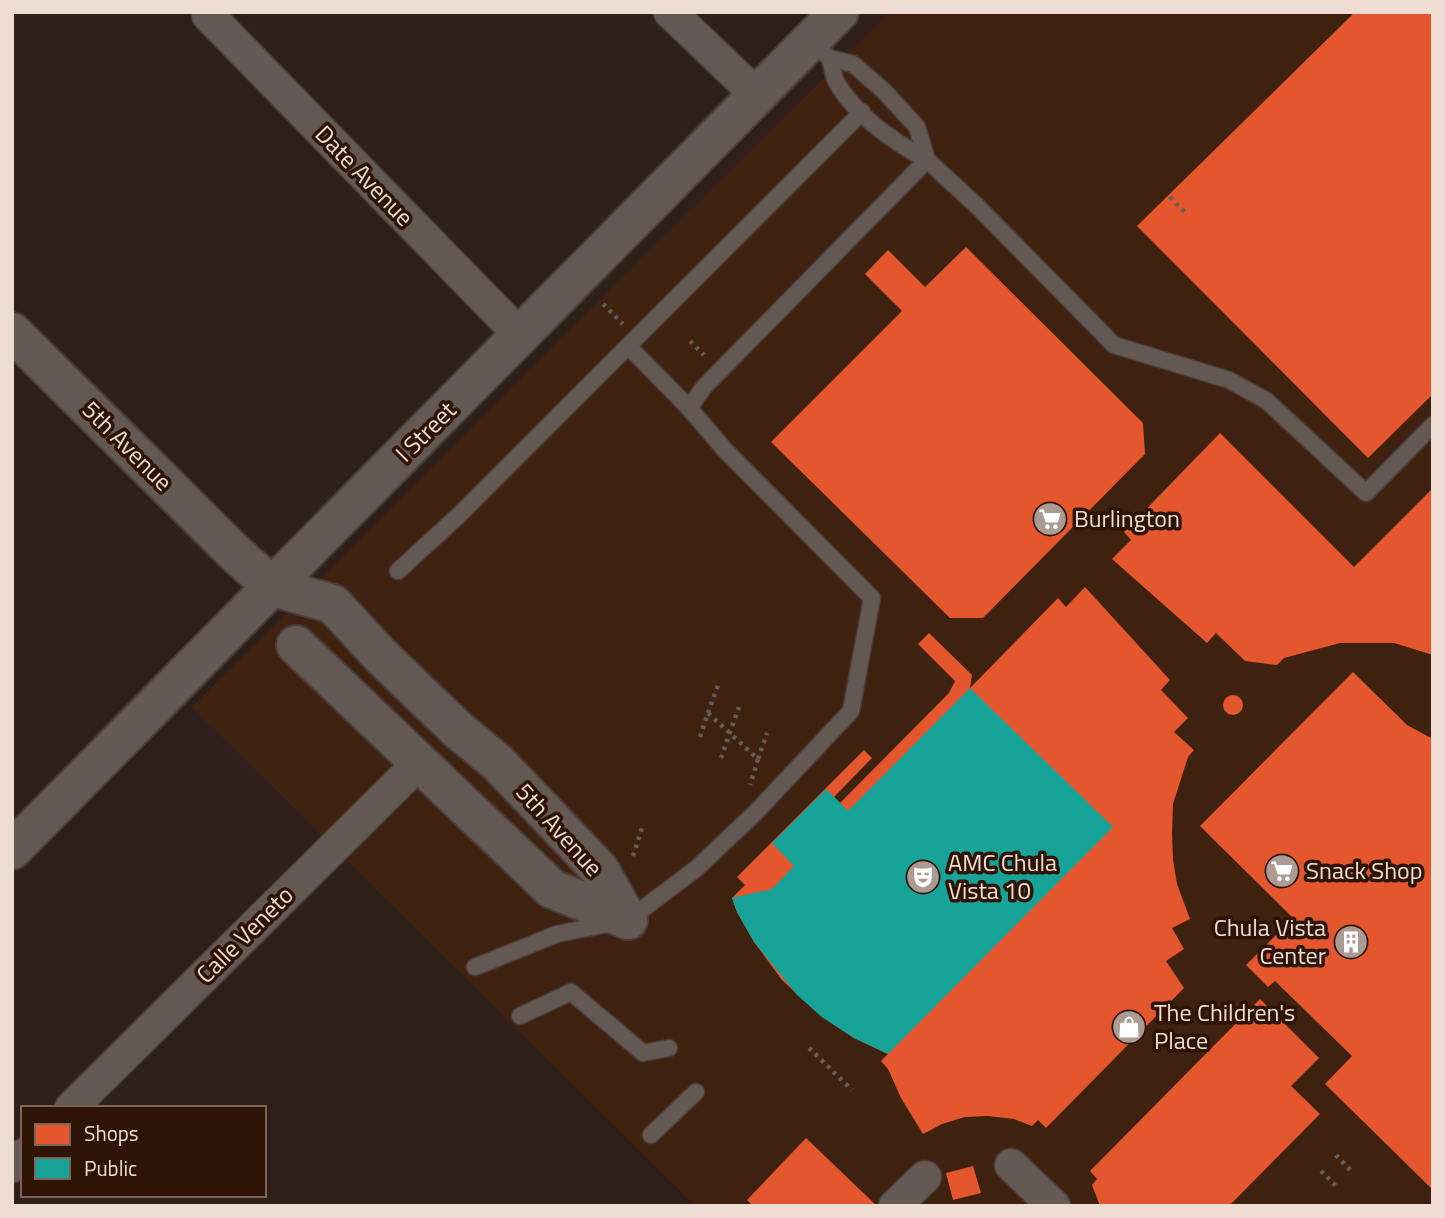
<svg xmlns="http://www.w3.org/2000/svg" width="1445" height="1218" font-family="'Titillium Web',sans-serif">
<style>
.built{fill:#3e210f}
.shops{fill:#e4572e}
.public{fill:#17a398}
.lines{fill:none;stroke-linecap:round;stroke-linejoin:round}
.lane-casing{stroke:#493d37;stroke-width:19}
.street-casing{stroke:#493d37;stroke-width:35}
.secondary-casing{stroke:#493d37;stroke-width:42}
.path{stroke:#665c56;stroke-width:4.5;stroke-dasharray:3.5 5;stroke-linecap:butt}
.lane{stroke:#645852;stroke-width:16}
.street{stroke:#645852;stroke-width:32}
.secondary{stroke:#645852;stroke-width:38}
.labels{text-anchor:middle;stroke-width:7;stroke-linejoin:round;paint-order:stroke}
.street-label{font-size:24px;fill:#efddd4;stroke:#2d1406}
.poi-label{font-size:24px;fill:#efddd4;stroke:#2d1406;text-anchor:start}
</style>
<rect width="100%" height="100%" fill="#2e2018"/>
<path class="built" d="M890,12h543v1194h-738l-503,-499z"/>
<g class="shops">
<path d="M1355,12h78v382l-65,64 -231,-232z"/>
<path d="M966,247l177,176 2,31 -162,164h-33l-179,-176 131,-131 -37,-37 23,-24 37,37z"/>
<path d="M1220,433l134,134 79,-79v167l-39,-12h-54l-56,15 -7,7 -32,-4 -29,-28 -9,10 -95,-84 19,-19 -7,-8z"/>
<path d="M1085,587l85,93 -9,10 27,28 -14,14 20,18 -6,7 -15,47 -1,29 1,27 4,24 13,35 -18,9 12,21 -18,12 18,27 -138,140 -8,-8 -6,6 -18,-7 -26,-3 -23,1 -23,7 -19,10 -22,-36 -13,-29 -7,-8 7,-7 -34,-16 -32,-21 -40,-37 -28,-38 -17,-30 -5,-14 13,-13 -8,-8 127,-127 8,8 -38,39 6,6 109,-110 6,-12 -37,-37 11,-11 43,42 -2,13 88,-90 8,9z"/>
<path d="M1353,672l54,53 26,14v451l-108,-106 27,-28 -77,-75 -7,6 -22,-22 47,-47 -93,-92z"/>
<circle cx="1233" cy="705" r="10"/>
<path d="M1260,999l59,59 -28,28 29,28 -91,92h-129l-8,-21 5,-6 -7,-8z"/>
<path d="M806,1138l71,68h-124l-6,-6z"/>
<path d="M973,1166l8,27 -28,7 -7,-27z"/>
</g>
<path class="public" d="M970,688l143,139 -225,227 -34,-16 -32,-21 -25,-22 -43,-53 -17,-30 -5,-14 40,-9 22,-23 -22,-23 54,-54 22,22z"/>
<g class="lines">
<g class="lane-casing">
<g id="lane">
<path d="M810,41l20,17 23,6 31,27 33,36 10,33"/>
<path d="M830,58c2,8 3,20 8,27 20,32 56,57 89,75"/>
<path d="M689,408l-61,-62 234,-234"/>
<path d="M398,571l60,-55 170,-170"/>
<path d="M475,967l82,-33 71,-14 69,-52 58,-55 96,-102 21,-113 -148,-149 -35,-41 15,-21 223,-227 50,46 137,139 115,35 38,21 99,92 67,-68"/>
<path d="M520,1016l51,-24 72,61 26,-5"/>
<path d="M651,1135l45,-43"/>
</g>
</g>
<g class="street-casing">
<g id="street">
<path d="M670,12l87,83"/>
<path d="M208,15l313,321"/>
<path d="M71,1108l349,-346"/>
<path d="M1011,1165l43,41"/>
<path d="M12,1166l11,-11"/>
<path d="M895,1206l30,-29"/>
</g>
</g>
<g class="secondary-casing">
<g id="secondary">
<path d="M12,332l224,222 37,33 60,17 47,51 77,74 41,34 101,106 29,51"/>
<path d="M296,645l256,244 76,31"/>
<path d="M12,850l827,-838"/>
</g>
</g>
<g class="path">
<path d="M1170,197l17,17"/>
<path d="M603,304l20,20"/>
<path d="M690,341l14,14"/>
<path d="M708,713l10,-28"/>
<path d="M700,737l8,-24 50,46 -8,26"/>
<path d="M721,758l18,-51"/>
<path d="M758,759l9,-26"/>
<path d="M633,856l9,-28"/>
<path d="M809,1048l43,42"/>
<path d="M1336,1155l17,18"/>
<path d="M1321,1171l17,17"/>
<path d="M1288,1205l1,1"/>
</g>
<use href="#lane" class="lane"/>
<use href="#street" class="street"/>
<use href="#secondary" class="secondary"/>
</g>
<defs>
<g id="supermarket-disc" transform="scale(1.75)"><circle r="9.5" fill="#ab9b92" stroke="#2d1406"/><path d="M-6-5.5h2.5l.6 2H6L4.5 2H-2.5L-4.4-4H-6ZM-1.5 3.2a1.3 1.3 0 1 0 .1 0ZM3 3.2a1.3 1.3 0 1 0 .1 0Z" fill="#fff"/></g>
<g id="theatre-disc" transform="scale(1.75)"><circle r="9.5" fill="#ab9b92" stroke="#2d1406"/><path d="M-5-5.5Q0-4 5-5.5V0Q5 5 0 6Q-5 5-5 0ZM-3.3-2.5H-1v1.5H-3.3ZM1-2.5H3.3v1.5H1ZM-2.8 1Q0 5.5 2.8 1Z" fill="#fff"/></g>
<g id="building-disc" transform="scale(1.75)"><circle r="9.5" fill="#ab9b92" stroke="#2d1406"/><path d="M-4-6H4V6H1V3H-1V6H-4ZM-2.5-4.3h1.7v1.8h-1.7ZM.8-4.3h1.7v1.8H.8ZM-2.5-1h1.7V.8h-1.7ZM.8-1h1.7V.8H.8Z" fill="#fff"/></g>
<g id="shop-disc" transform="scale(1.75)"><circle r="9.5" fill="#ab9b92" stroke="#2d1406"/><path d="M-5-2.5h2.3a2.7 3.5 0 0 1 5.4 0H5L5.5 6h-11ZM-1.5-2.5h3a1.5 2.3 0 0 0-3 0Z" fill="#fff"/></g>
</defs>
<g fill-rule="evenodd">
<use href="#supermarket-disc" x="1050" y="519"/>
<use href="#supermarket-disc" x="1282" y="871"/>
<use href="#theatre-disc" x="923" y="877"/>
<use href="#building-disc" x="1351" y="942"/>
<use href="#shop-disc" x="1129" y="1027"/>
</g>
<g class="labels">
<g class="street-label">
<text transform="translate(364 176) rotate(46)" y="8">Date Avenue</text>
<text transform="translate(426 432) rotate(-45)" y="8">I Street</text>
<text transform="translate(127 446) rotate(45)" y="8">5th Avenue</text>
<text transform="translate(559 830) rotate(48)" y="8">5th Avenue</text>
<text transform="translate(245 935) rotate(-45)" y="8">Calle Veneto</text>
</g>
<g class="poi-label">
<text x="1074" y="527">Burlington</text>
<text x="948" y="871">AMC Chula<tspan x="948" dy="28">Vista 10</tspan></text>
<text x="1306" y="879">Snack Shop</text>
<text x="1326" y="936" text-anchor="end">Chula Vista<tspan x="1326" dy="28">Center</tspan></text>
<text x="1154" y="1021">The Children's<tspan x="1154" dy="28">Place</tspan></text>
</g>
</g>
<rect width="1445" height="1218" fill="none" stroke="#efddd4" stroke-width="28"/>
<rect x="21" y="1106" width="245" height="91" fill="#2d1406" stroke="#7b6458" stroke-width="2"/>
<rect x="35" y="1124" width="35" height="21" fill="#e4572e" stroke="#7b6458" stroke-width="2"/>
<text x="84" y="1141" font-size="21" fill="#efddd4">Shops</text>
<rect x="35" y="1158" width="35" height="21" fill="#17a398" stroke="#7b6458" stroke-width="2"/>
<text x="84" y="1176" font-size="21" fill="#efddd4">Public</text>
</svg>
